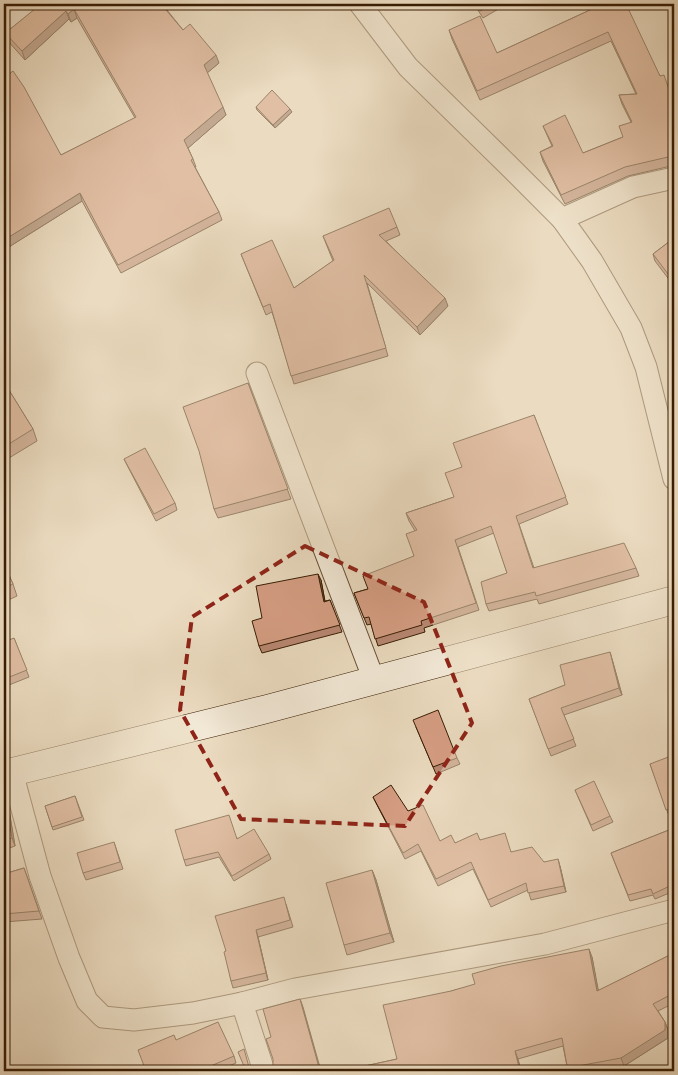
<svg xmlns="http://www.w3.org/2000/svg" width="678" height="1075" font-family="'IM FELL DW Pica',serif">
<style>
.lines{fill:none;stroke-linecap:round;stroke-linejoin:round}
.street-casing{stroke:#654c32;stroke-width:23}
.secondary-casing{stroke:#381d03;stroke-width:29}
.street{stroke:#f2e8d6;stroke-width:21}
.secondary{stroke:#f2e8d6;stroke-width:28}
.wall{fill:#b88872;stroke:#381d03}
.shaded-wall{fill:#966f5c;stroke:#381d03}
.building{fill:#d69e84;stroke:#381d03}
.marked{fill:none;stroke:#8f2418;stroke-width:4;stroke-dasharray:10 6;stroke-linejoin:round}
</style>
<rect width="100%" height="100%" fill="#ebdbc0"/>
<filter id="stains"><feTurbulence type="fractalNoise" baseFrequency=".004" numOctaves="4"/><feColorMatrix values="0 0 0 0 .2 0 0 0 0 .09 0 0 0 0 .02 0 0 0 .5 -.17"/></filter>
<radialGradient id="worn" r=".72"><stop offset=".6" stop-color="#630" stop-opacity="0"/><stop offset="1" stop-color="#630" stop-opacity=".3"/></radialGradient>
<g class="lines">
<g class="street-casing">
<g id="street">
<path d="M360,4l48,63 99,97 55,55 30,42 39,67 15,39 28,112"/>
<path d="M4,28l31,-24"/>
<path d="M562,219l71,-32 41,-9"/>
<path d="M257,373l117,307"/>
<path d="M12,772l28,104 29,82 18,43 16,16 31,3 59,-7 49,-10 53,-14 250,-45 129,-34"/>
<path d="M242,1003l22,68"/>
</g>
</g>
<g class="secondary-casing">
<path id="secondary" d="M4,774l263,-65 407,-109"/>
</g>
<use href="#street" class="street"/>
<use href="#secondary" class="secondary"/>
</g>
<g class="wall">
<path d="M474,4h33l-24,14z"/>
<path d="M603,4l57,72 14,28v62h-3l-43,10 -63,28 -22,-43 -3,-9 12,-6 -9,-20 40,27 40,-16 8,-15 -9,-18 -3,-9 17,-1 -25,-53 -131,59 -28,-61 -3,-9 48,23z"/>
<path d="M163,5l20,25 36,33 -12,10 19,42 -38,33 5,11 3,8h-1l24,45 3,8 -101,53 -39,-72 -78,49v-172l57,77 74,-37 -58,-100 -6,4 -2,-3 -44,41 -18,-20 -3,-8 5,-2 31,-24z"/>
<path d="M256,107l36,5 -17,16 -18,-18z"/>
<path d="M397,227l3,8 -14,6 62,65 -28,29 -53,-52 21,73 -94,28 -22,-72 -6,3 -25,-61 53,34 39,-27 -10,-25z"/>
<path d="M674,238v48l-19,-25 -2,-7z"/>
<path d="M4,382l29,47 4,12 -33,20z"/>
<path d="M248,383l43,116 -73,19 -4,-9z"/>
<path d="M534,415l34,89 -49,20 15,44h102l3,8 -100,28 -2,-5 -48,12 -3,-7 21,-31 -13,-40 -36,14 21,63 -55,18 1,4 -47,14 -7,-22 -4,1 -13,-32 14,-4 46,-33 1,-25 -6,-10 -3,-8 48,-16 8,-30z"/>
<path d="M124,459l51,44 2,7 -21,11 -29,-56z"/>
<path d="M4,495l3,8 -3,2z"/>
<path d="M4,564l9,20 4,12 -13,6z"/>
<path d="M321,580l4,21 5,-1 12,32 -80,21 -3,-7 3,-28z"/>
<path d="M14,638l15,39 -20,8 -5,-14z"/>
<path d="M612,659l10,36 -58,20 12,31 -25,10 -22,-57 36,-14z"/>
<path d="M416,727l41,31 3,6 -24,10z"/>
<path d="M650,764l24,1v49l-5,2z"/>
<path d="M575,790l35,26 3,6 -20,9z"/>
<path d="M75,796l9,24 -31,10 -8,-24z"/>
<path d="M373,797l35,14 32,30 15,2 25,-3 31,12 33,10 16,4 6,26 -35,8 -3,-10 -37,17 -18,-38 -35,17 -17,-35 -16,8 -29,-56z"/>
<path d="M4,803l5,7 6,36 -11,4z"/>
<path d="M674,828v63l-19,8 -2,-4 -23,6 -19,-48z"/>
<path d="M237,838l32,16 2,5 -37,22 -15,-24 -33,9 -2,-6z"/>
<path d="M114,842l9,27 -37,11 -3,-7z"/>
<path d="M24,868l18,51 -38,3v-48z"/>
<path d="M372,870l4,10 18,62 -47,13 -3,-10z"/>
<path d="M286,904l7,23 -35,10 10,43 -35,8 -2,-7 -5,-30z"/>
<path d="M674,953v50l-16,8 7,11 3,8v8l-44,28 -28,5h-28l-5,-25 -45,13 3,12h-179l55,-12 54,-68 141,-34 6,34z"/>
<path d="M176,1040l58,16 2,7 -19,8h-71z"/>
</g>
<g class="shaded-wall">
<path d="M4,4h11l-11,8z"/>
<path d="M74,9l3,9 -6,4 -3,-8z"/>
<path d="M66,11l3,8 -44,41 -3,-9z"/>
<path d="M216,55l3,8 -12,10 -3,-8z"/>
<path d="M223,107l3,8 -39,34 -3,-9z"/>
<path d="M290,109l2,3 -17,16 -2,-3z"/>
<path d="M80,193l2,8 -78,49v-10z"/>
<path d="M445,298l3,8 -28,29 -3,-8z"/>
<path d="M318,574l3,6 5,28 -2,-6z"/>
<path d="M610,652l2,7 10,36 -3,-7z"/>
<path d="M6,802l3,8 6,36 -3,-8z"/>
<path d="M558,859l2,7 6,26 -2,-6z"/>
<path d="M372,870l4,10 18,62 -4,-9z"/>
<path d="M256,930l2,7 10,43 -2,-7z"/>
<path d="M589,949l3,8 8,42 -3,-8z"/>
<path d="M300,999l3,8 18,64h-1z"/>
<path d="M665,1022l3,8v8l-44,28 -3,-8z"/>
<path d="M515,1051l3,8 3,12 -2,-4z"/>
</g>
<g class="building">
<path d="M41,4h120l22,26 7,-6 26,31 -12,10 19,42 -39,33 9,19 -2,1 28,52 -101,53 -38,-72 -76,47v-162l9,-7 11,16 37,68 75,-38 -62,-108 -6,5 -2,-3 -44,40 -18,-19 5,-2z"/>
<path d="M476,4h17l-13,7z"/>
<path d="M603,4h23l34,72 4,-1 10,29v53h-6l-43,10 -64,28 -21,-43 13,-6 -10,-20 22,-11 18,38 40,-16 -4,-11 13,-4 -13,-27 18,-1 -29,-62 -131,59 -28,-61 31,-14 17,37z"/>
<path d="M272,90l18,19 -17,16 -17,-18z"/>
<path d="M389,208l8,19 -18,8 66,63 -28,29 -53,-52 22,73 -95,28 -21,-72 -7,3 -22,-53 31,-14 22,48 40,-28 -11,-24z"/>
<path d="M674,238v44l-21,-28z"/>
<path d="M4,382l29,47 -29,18z"/>
<path d="M248,383l40,106 -74,20 -15,-58 -16,-44z"/>
<path d="M534,415l32,82 -50,19 17,52 91,-25 12,25 -100,28 -1,-4 -49,12 -5,-22 26,-9 -16,-47 -36,14 21,63 -55,18 1,4 -47,14 -6,-22 -5,1 -10,-25 14,-4 -5,-13 51,-20 -8,-22 11,-4 -11,-17 48,-16 -9,-24 17,-6 -9,-24z"/>
<path d="M145,448l30,55 -21,11 -30,-55z"/>
<path d="M4,564l9,20 -9,4z"/>
<path d="M318,574l6,28 6,-2 10,25 -81,21 -7,-25 10,-3 -6,-32z"/>
<path d="M14,638l13,32 -20,8 -3,-7v-29z"/>
<path d="M610,652l9,36 -58,20 13,31 -26,10 -19,-50 36,-14 -5,-20z"/>
<path d="M438,710l19,48 -24,9 -20,-47z"/>
<path d="M671,756l3,9v42l-8,3 -16,-46z"/>
<path d="M594,781l16,35 -19,9 -16,-35z"/>
<path d="M391,785l17,26 15,-6 17,36 11,-6 4,8 22,-10 3,7 25,-7 6,19 21,-5 12,15 14,-3 6,27 -36,7 -2,-10 -38,17 -17,-38 -35,17 -18,-35 -15,9 -30,-56z"/>
<path d="M75,796l7,21 -30,10 -7,-21z"/>
<path d="M6,802l6,36 -8,3v-38z"/>
<path d="M229,815l8,24 17,-10 15,25 -37,22 -14,-24 -34,8 -9,-30z"/>
<path d="M674,828v56l-21,10 -2,-5 -23,6 -17,-42z"/>
<path d="M114,842l6,20 -37,11 -6,-20z"/>
<path d="M24,868l15,43 -35,3v-40z"/>
<path d="M372,870l18,63 -46,12 -18,-62z"/>
<path d="M284,897l6,23 -34,10 10,43 -35,8 -7,-29 2,-1 -11,-35z"/>
<path d="M589,949l8,42 77,-38v40l-21,11 12,18v8l-44,28 -43,8 3,5h-13l-6,-33 -47,13 4,16 -20,4h-157l55,-12 -14,-54 68,-14 24,-7 -3,-10 29,-8z"/>
<path d="M300,999l20,72h-50l3,-5v-7l-7,-20 5,-2 -8,-28z"/>
<path d="M218,1022l16,34 -35,15h-53l-8,-21 36,-15 2,5z"/>
<path d="M244,1049l5,18 3,4h-6l-8,-19z"/>
</g>
<path d="M0 0H678V1075H0ZM305,546l119,56 48,121 -67,103 -164,-7 -61,-109 12,-93z" fill="#ebdbc0" fill-opacity=".55" fill-rule="evenodd"/>
<path class="marked" d="M305,546l119,56 48,121 -67,103 -164,-7 -61,-109 12,-93z"/>
<rect width="678" height="1075" fill="none" stroke="#ebdbc0" stroke-width="20"/>
<rect x="5" y="5" width="668" height="1065" fill="none" stroke="#381d03" stroke-width="2.5"/>
<rect x="10" y="10" width="658" height="1055" fill="none" stroke="#381d03"/>
<rect width="100%" height="100%" filter="url(#stains)"/>
<rect width="100%" height="100%" fill="url(#worn)"/>
</svg>
